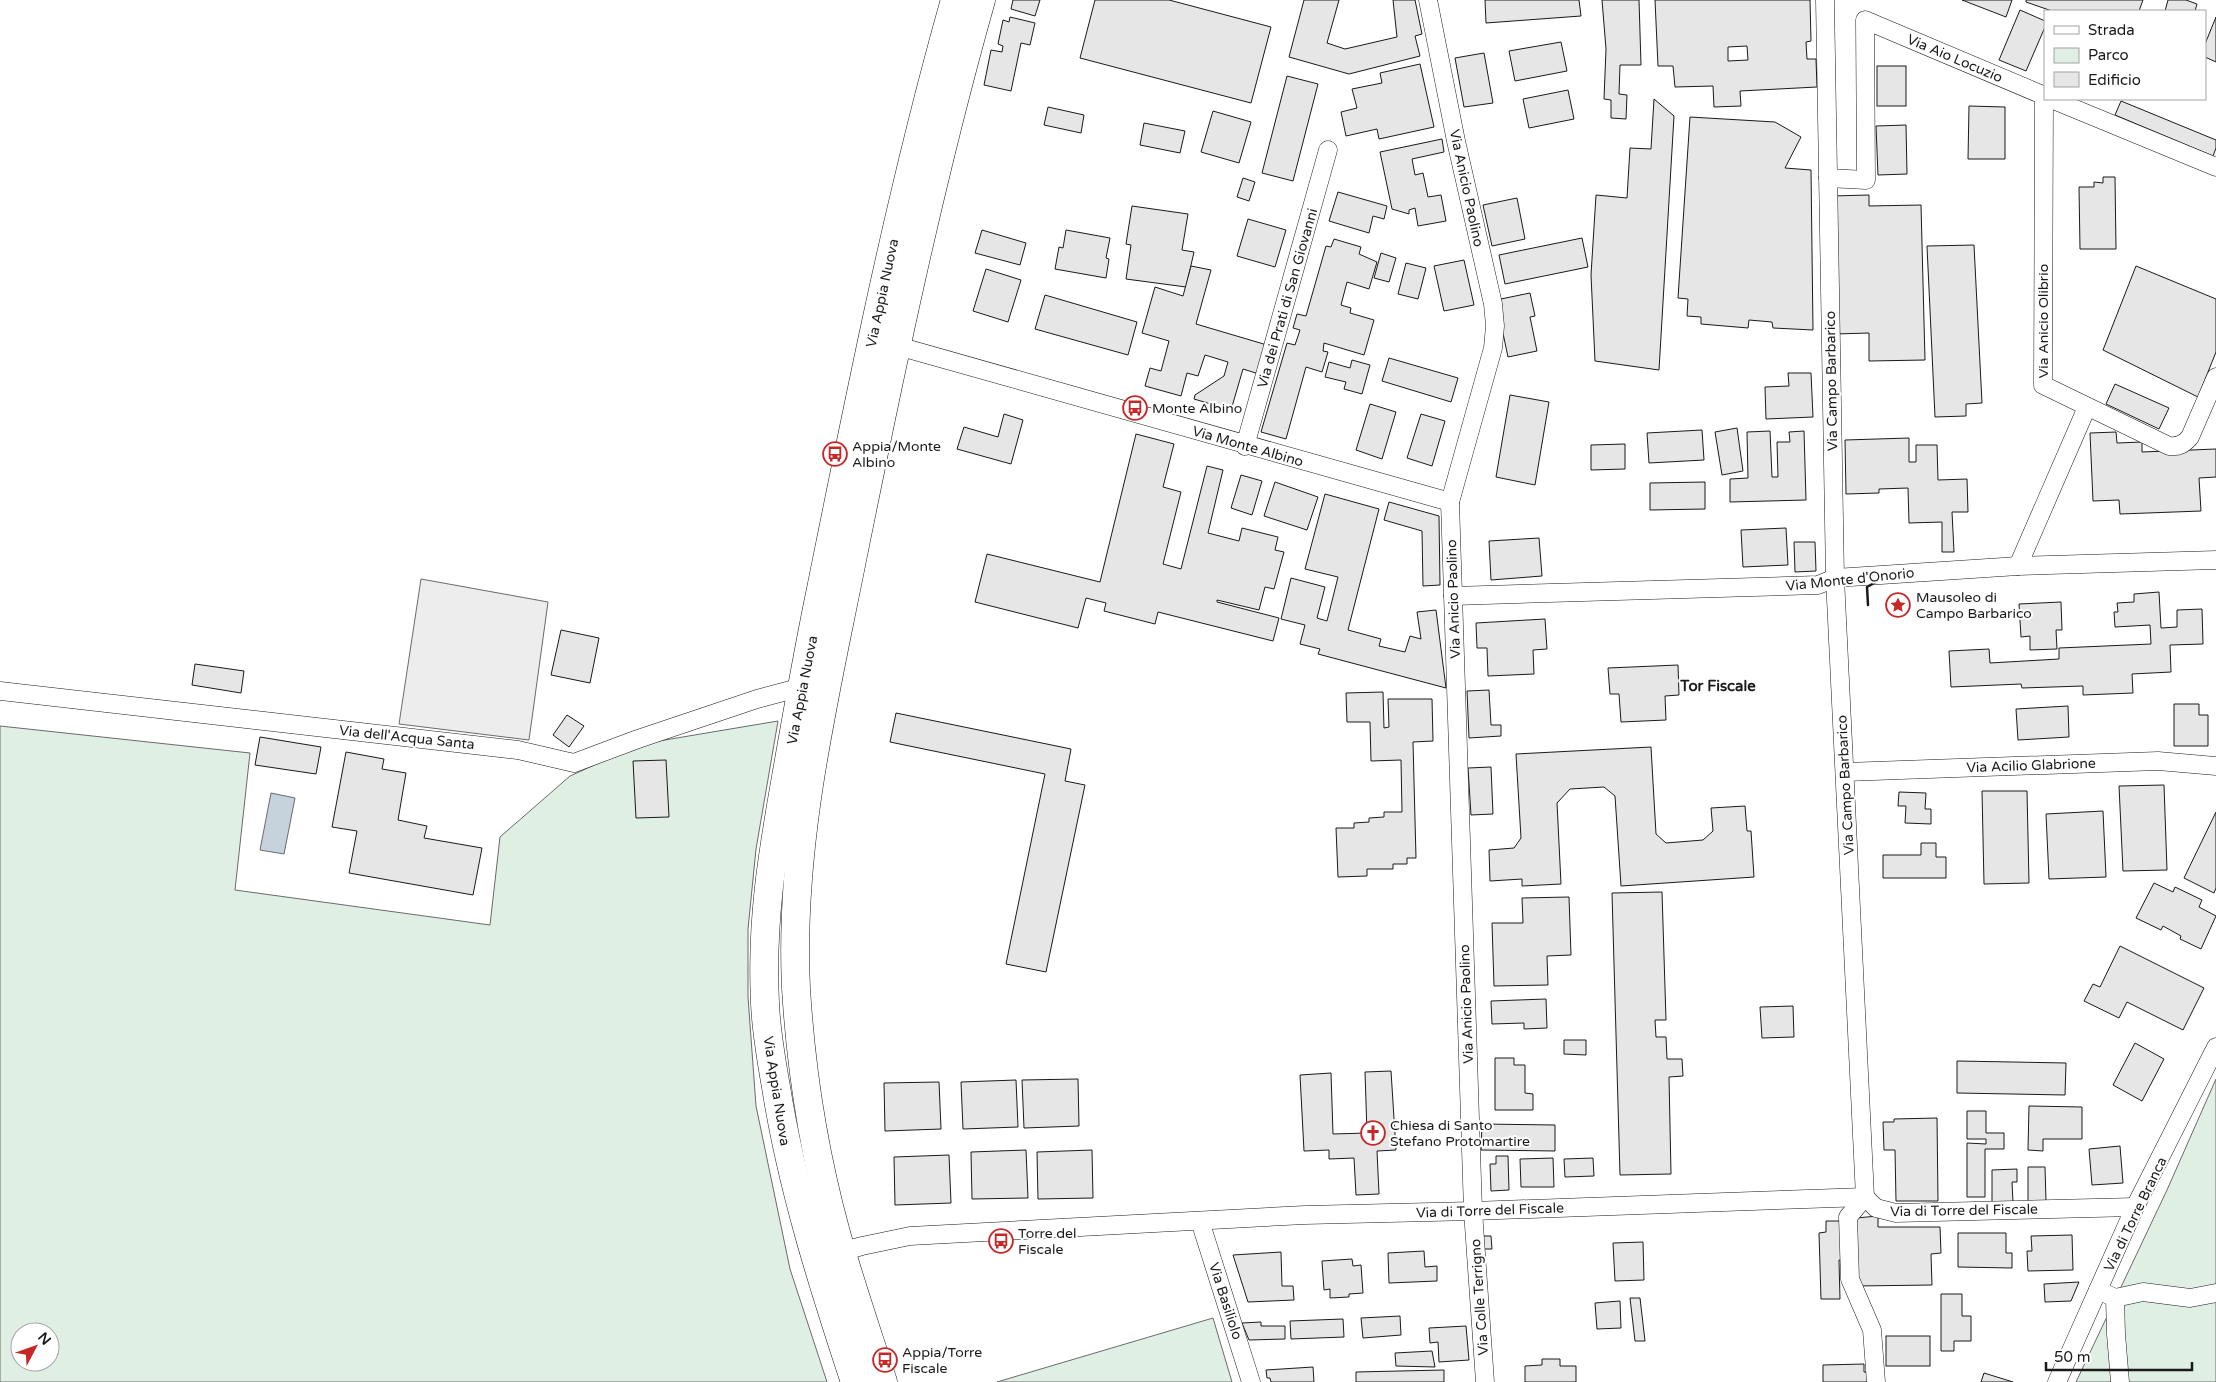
<svg xmlns="http://www.w3.org/2000/svg" width="2216" height="1382" font-family="'Varela Round',sans-serif">
<style>
.green{fill:#e0efe3;stroke:#6a6a6a;fill-rule:evenodd}
.parking{fill:#ededed;stroke:#6a6a6a}
.water{fill:#c6d2dc;stroke:#6a6a6a}
.building{fill:#e6e6e6;stroke:#1a1a1a;fill-rule:evenodd}
.lines{fill:none;stroke-linecap:round;stroke-linejoin:round}
.street-casing{stroke:#1a1a1a;stroke-width:19}
.primary-casing{stroke:#1a1a1a;stroke-width:29}
.street{stroke:#fff;stroke-width:18}
.primary{stroke:#fff;stroke-width:28}
.wall{stroke:#1a1a1a;stroke-width:2.5}
.labels{text-anchor:middle;stroke-width:4;stroke-linejoin:round;paint-order:stroke}
.street-label{font-size:14px;fill:#1a1a1a;stroke:#fff}
.poi-label{font-size:14px;fill:#1a1a1a;stroke:#fff;text-anchor:start}
.neighbourhood-label{font-size:15px;font-weight:bold;fill:#1a1a1a;stroke:#fff}
</style>
<rect width="100%" height="100%" fill="#fff"/>
<g class="green">
<path d="M778,721l-22,128 -8,80v68l8,109 34,163 37,113h-827v-656l250,27 -15,137 255,35 10,-88 70,-61 71,-32zM20,1332h30v30h-30z"/>
<path d="M2216,1079v303h-140l91,-192z"/>
<path d="M1213,1318l19,64h-235z"/>
</g>
<path class="parking" d="M421,579l127,23 -19,138 -130,-16z"/>
<path class="water" d="M271,793l24,5 -11,56 -24,-4z"/>
<g class="building">
<path d="M1013,0h27l-5,16 -24,-7z"/>
<path d="M1095,0h74l102,27 -20,76 -171,-45z"/>
<path d="M1304,0h35l-12,43 18,6 52,-12 -4,-37h22l7,34 -7,2 5,20 -71,18 -60,-17z"/>
<path d="M1485,0h94l2,16 -95,7z"/>
<path d="M1602,0h37l2,65h-21l-1,29 8,1 -1,24 -15,-1v-18l-7,-1 2,-50z"/>
<path d="M1655,0h155l1,41 -5,1 1,17h9l1,28 -77,4 1,15 -27,1 -1,-21 -38,1 -2,-21h-15zM1747,46l1,14 -20,1v-14z"/>
<path d="M1962,0h50l-6,17z"/>
<path d="M2026,0h117l-4,11h-87l-26,-9z"/>
<path d="M2168,0h18l11,4 -2,7h-30z"/>
<path d="M2020,10l25,11v6l-19,44 -27,-11z"/>
<path d="M1010,17l25,6 -5,22 -9,-2 -10,48 -27,-6 7,-35 11,2 1,-6 -5,-2 5,-24 6,2z"/>
<path d="M2216,17v45l-11,-5v-13z"/>
<path d="M1561,42l6,29 -52,10 -6,-30z"/>
<path d="M1484,53l9,50 -29,4 -9,-49z"/>
<path d="M1420,64l14,63 -55,12 -2,-10 -31,7 -5,-24 16,-4 -5,-19 30,-6 -2,-10z"/>
<rect x="1877" y="66" width="29" height="40"/>
<path d="M1287,76l31,8 -25,97 -31,-8z"/>
<path d="M1568,90l6,29 -45,9 -6,-29z"/>
<path d="M1654,99l20,17 -15,254 -64,-9 -4,-86 5,-80 31,3 3,-50 21,1z"/>
<path d="M2121,101l95,39v8l-3,8 -98,-41z"/>
<path d="M1969,106l36,1v52h-37z"/>
<path d="M1048,107l36,8 -3,18 -37,-8z"/>
<path d="M1213,111l38,11 -12,41 -38,-11z"/>
<path d="M1690,117l85,5 26,15 -16,31 26,2 2,160 -40,-2 -1,-6 -23,-2 -1,8 -47,-4v-7l-14,-1 1,-17 -10,-1z"/>
<path d="M1144,123l41,8 -5,22 -40,-8z"/>
<path d="M1906,125l1,49 -29,1 -2,-49z"/>
<path d="M1442,139l2,13 -32,7 3,16 8,-2 5,24 13,-2 5,26 -28,5 -3,-18 -6,2v4l-17,-5 -12,-57z"/>
<path d="M2103,177h12l1,72h-36l-1,-62h15v-5l9,1z"/>
<path d="M1243,178l12,4 -6,19 -12,-4z"/>
<path d="M1338,192l49,14 -3,13 -11,-3 -4,17 -40,-12z"/>
<path d="M1869,195v11l52,-1 4,155 -56,1v-28l-34,1 -3,-138z"/>
<path d="M1517,198l8,41 -33,7 -9,-41z"/>
<path d="M1132,206l56,8 -6,36 12,2 -8,35 -60,-8 5,-34 -5,-1z"/>
<path d="M1248,219l38,11 -11,37 -38,-11z"/>
<path d="M982,230l44,13 -6,22 -45,-12z"/>
<path d="M1066,230l44,8 -4,20 3,1 -3,19 -51,-9 4,-22 4,1z"/>
<path d="M1582,238l6,29 -83,17 -6,-29z"/>
<path d="M1334,239l27,8 -2,7 18,8 -8,27 -22,-7 -6,23 10,3 -1,5 24,7 -10,35 -40,-12 -1,8 5,1 -6,20 -16,-5 -20,72 -25,-7 26,-89 8,2 5,-15 -7,-2 4,-14 9,2 20,-70 5,1z"/>
<path d="M1974,245l8,158 -16,1v12l-31,1 -8,-171z"/>
<path d="M1381,253l15,5 -7,24 -15,-4z"/>
<path d="M1464,260l10,45 -30,6 -10,-45z"/>
<path d="M1406,263l20,5 -8,31 -20,-5z"/>
<path d="M1191,266l20,4 -15,54 71,21 -8,29 -16,-5 -12,41 -37,-11 1,-4 29,-19 4,-14 -23,-7 -7,21 -11,-3 -6,23 -36,-10 5,-18 11,3 8,-30 -27,-8 13,-46 28,9z"/>
<path d="M2136,266l80,33v53l-18,45 -95,-47z"/>
<path d="M986,269l35,11 -13,42 -35,-11z"/>
<path d="M1530,293l5,23 -5,1 7,34 -29,6 -12,-57z"/>
<path d="M1045,295l92,27 -9,33 -93,-26z"/>
<path d="M1389,358l69,20 -7,24 -69,-21z"/>
<path d="M1352,360l18,5 -8,29 -18,-5 2,-7 -21,-5 4,-15 21,6z"/>
<path d="M1788,373h23l2,44 -47,2 -1,-32 24,-1z"/>
<path d="M2115,384l54,24 -10,21 -53,-25z"/>
<path d="M1510,395l39,7 -14,83 -39,-8z"/>
<path d="M1370,404l26,8 -14,47 -26,-9z"/>
<path d="M1004,414l19,6 -12,44 -54,-15 7,-22 34,10z"/>
<path d="M1421,414l24,7 -13,45 -25,-8z"/>
<path d="M1737,428l6,43 -21,4 -7,-43z"/>
<path d="M1702,430l2,30 -55,3 -2,-30z"/>
<path d="M1770,431l2,46h6l-1,-35h13l-1,-10 15,-1 2,69 -76,2v-23l18,-1 -1,-46z"/>
<path d="M2116,432l1,11 25,-1v10l74,-3v28l-17,1 2,33 -81,3 -1,-14 -26,1 -3,-68z"/>
<path d="M1136,434l38,10 -11,43 18,5 -18,72 18,5 26,-103 16,4 -15,63 31,8 3,-13 36,9 -3,13 9,2 -10,37 -9,-2 -6,23 -42,-10v2l62,16 -6,23 -115,-29 -3,12 -51,-13 2,-8 -20,-5 -8,30 -103,-26 12,-48 113,28z"/>
<path d="M1909,438v24h7v-17h21l1,35 29,-1 1,33h-16l2,40h-12v-30l-33,1 -1,-35 -29,1v4l-33,1 -1,-54z"/>
<path d="M1625,444v25l-34,1v-25z"/>
<path d="M1241,475l21,6 -10,34 -21,-7z"/>
<path d="M1275,482l43,15 -11,33 -43,-14z"/>
<path d="M1705,482v27l-55,1v-27z"/>
<path d="M1325,494l54,15 -31,121 33,9 -2,7 26,6 5,-16 11,3 -4,-27 19,-2 10,78 -128,-34 2,-5 -20,-5 5,-19 -24,-6 10,-41 34,9 -8,31 10,3 11,-44 -33,-8z"/>
<path d="M1389,502l50,14 1,69 -17,1 -1,-55 -38,-11z"/>
<path d="M1786,528l2,37 -45,2 -2,-37z"/>
<path d="M1539,538l3,38 -51,4 -2,-39z"/>
<path d="M1794,542h21l1,29 -21,1z"/>
<path d="M2159,592l2,36 16,-1v-17l25,-1 1,35 -33,1 1,27 -39,2 1,19 -50,2v-9l-61,2 -1,-4 -70,3 -2,-36 40,-2 1,14 69,-4v-11l92,-4 -1,-19 -35,2 -1,-15h4l-1,-9 17,-1v-8z"/>
<path d="M2061,602l1,28h-6l1,19 -27,1v-14l-9,1 -2,-33z"/>
<path d="M1545,619l2,30 -14,1 1,24 -46,2 -1,-28h-10l-1,-25z"/>
<path d="M561,630l38,8 -9,45 -39,-8z"/>
<path d="M195,664l49,7 -3,22 -49,-8z"/>
<path d="M1678,665l1,30 -14,1 1,24 -45,2 -2,-28h-9l-2,-26z"/>
<path d="M1489,690l2,35h10v11l-32,2 -2,-47z"/>
<path d="M1383,692l1,36 5,-1 -1,-28h44l1,42 -20,1 3,116h-9v6h-14v5h-26v7l-29,1 -2,-49h18v-5l15,-1v-4l15,-1v-5h18l-1,-52 -30,1 -1,-39h-23l-1,-29z"/>
<path d="M2174,704h25v11h9v31h-34z"/>
<path d="M2068,706l1,31 -51,3 -2,-31z"/>
<path d="M896,713l175,36 -6,32 20,4 -39,187 -40,-8 39,-190 -155,-32z"/>
<path d="M567,715l17,11 -15,21 -16,-12z"/>
<path d="M260,737l61,10 -5,27 -61,-9z"/>
<path d="M1651,747l5,87 10,9 37,-3 10,-9 -2,-23 34,-2 2,25h4l3,46 -133,9 -6,-90 -11,-9 -34,2 -13,14 4,81 -39,2v-7l-32,2 -1,-31 25,-2 7,-10 -5,-84z"/>
<path d="M346,752l38,7 -2,10 24,4 -8,47 29,6 -3,12 58,10 -9,47 -124,-22 8,-42 -25,-4z"/>
<path d="M666,760l3,57 -33,1 -3,-57z"/>
<path d="M1491,767l2,47 -22,1 -3,-47z"/>
<path d="M2164,785l3,85 -44,1 -4,-85z"/>
<path d="M1982,791h45l2,92 -45,1z"/>
<path d="M1899,792l27,1 -1,16h6v15l-26,-1 1,-17h-8z"/>
<path d="M2103,811l3,66 -57,2 -3,-65z"/>
<path d="M2216,812v76l-2,5 -30,-15z"/>
<path d="M1921,843h15v14h10v21h-63v-23h38z"/>
<path d="M2154,883l19,9 2,-5 27,13 -3,7 17,9 -15,33 -21,-10 1,-3 -18,-10 -2,4 -25,-12z"/>
<path d="M1662,892l4,128h-11l1,17h10l1,22h15l1,17 -14,1 2,97 -51,1 -8,-282z"/>
<path d="M1569,897l2,58 -24,1 1,29 -54,1 -2,-63h31l-1,-25z"/>
<path d="M2120,946l84,42 -21,42 -56,-28 -8,16 -35,-17 9,-17 7,3z"/>
<path d="M1546,999l1,29 -23,1v-6l-32,1 -1,-23z"/>
<path d="M1793,1006l1,31 -32,1 -2,-31z"/>
<path d="M1564,1040h22v15l-22,-1z"/>
<path d="M2135,1043l29,16 -22,42 -29,-16z"/>
<path d="M1495,1058h19v7h11v28l8,1v16h-38z"/>
<path d="M1957,1061l109,2 -1,32 -108,-2z"/>
<path d="M1391,1071l5,79 -19,1 2,43 -23,1 -2,-37 -25,1v-9l-25,1 -4,-76 31,-2 2,61 34,-1 -2,-61z"/>
<path d="M1078,1079l1,47 -55,2 -2,-48z"/>
<path d="M1016,1080l2,47 -55,2 -2,-47z"/>
<path d="M939,1082l2,47 -56,2 -1,-48z"/>
<path d="M2029,1106l53,1v32h-39v12l-15,-1z"/>
<path d="M1967,1111h19v22h18v16h-19v48h-18v-54l19,1v-5h-19z"/>
<path d="M1937,1118l1,83h-42l-1,-51h-11l-1,-28h11v-3z"/>
<path d="M1482,1124l73,1v26l-74,-1z"/>
<path d="M2120,1146l3,37 -31,2 -3,-36z"/>
<path d="M1026,1150l2,48 -56,1 -1,-47z"/>
<path d="M1092,1150l1,48 -55,1 -1,-47z"/>
<path d="M949,1155l2,48 -56,2 -1,-48z"/>
<path d="M1496,1156h12l1,34 -18,1 -1,-27h6z"/>
<path d="M1553,1158l1,29h-33l-1,-28z"/>
<path d="M1593,1158l1,18 -29,1 -1,-18z"/>
<path d="M2028,1167h17l1,34 -18,1z"/>
<path d="M2017,1169v13h-5l1,20h-21v-32z"/>
<path d="M1878,1216v11h62l1,26 -10,1 1,31 -76,1v-68z"/>
<path d="M1826,1221h18l1,39h-6l1,39h-19l-2,-66 7,-1z"/>
<path d="M1958,1233h48v20h6v15l-54,-1z"/>
<path d="M2072,1235l1,35 -45,1 -1,-20h5l-1,-15z"/>
<path d="M1479,1236h12l1,13h-13z"/>
<path d="M1643,1242l1,38 -29,1 -2,-38z"/>
<path d="M1424,1251l1,16 12,-1v15l-48,2 -1,-30z"/>
<path d="M1281,1252l1,34h11l1,14 -46,2 -15,-47z"/>
<path d="M1352,1259l1,7 8,-1 2,28 -14,1v3l-19,1v-9l-6,1 -2,-29z"/>
<path d="M2079,1282l-8,19 -26,1 -1,-18z"/>
<path d="M1941,1294h21v22h9v25h-17v10h-13z"/>
<path d="M1630,1298h10l5,43h-10z"/>
<path d="M1620,1301l1,27 -24,1 -2,-26z"/>
<path d="M1400,1316l1,19 -38,3 -2,-20z"/>
<path d="M1343,1319l1,18 -53,2 -1,-18z"/>
<path d="M1261,1322v4h24v13l-36,1 -7,-17z"/>
<path d="M1466,1326l3,34 -30,2 -1,-20 -8,1 -1,-15z"/>
<rect x="1886" y="1336" width="44" height="30"/>
<path d="M1432,1351l3,16 -39,-1 -1,-13z"/>
<path d="M1542,1359h18v7h16v16h-51v-16l17,-1z"/>
<path d="M1864,1364v8h4l1,10h-46v-17z"/>
<path d="M1313,1367l1,15h-43l-1,-4h-3l-1,-8z"/>
<path d="M1444,1370v12h-88v-10z"/>
<path d="M1984,1373l29,9h-32z"/>
</g>
<g class="lines">
<g class="street-casing">
<g id="street">
<path d="M1428,0l28,141 37,163 2,22 -2,22 -43,154 23,709 12,171"/>
<path d="M1825,0l10,578 30,619 -17,20 2,62 22,51 4,52"/>
<path d="M2044,96l-1,289 126,61c10,1 15,-2 21,-9l26,-60"/>
<path d="M2051,99l165,68"/>
<path d="M1828,178l38,2 -1,-160 180,76"/>
<path d="M887,343l563,159"/>
<path d="M1245,446l83,-296"/>
<path d="M2018,566l69,-159"/>
<path d="M1453,596l365,-11 17,-7 183,-12 198,-6"/>
<path d="M0,691l518,59 56,13 64,-24 119,-40 45,-12"/>
<path d="M1845,772l313,-11 58,5"/>
<path d="M1200,1221l51,161"/>
<path d="M833,1254l29,-8 48,-10 395,-21 168,-4 392,-14 11,11 20,5 239,-6"/>
<path d="M2098,1290l17,8 28,-6 47,6 26,-5"/>
<path d="M2115,1298l1,36 4,48"/>
<path d="M2057,1382l78,-175 81,-160"/>
</g>
</g>
<g class="primary-casing">
<g id="primary">
<path d="M855,1382c-32,-97 -63,-194 -79,-295 -5,-28 -10,-56 -11,-84 -4,-81 7,-147 21,-226 11,-63 22,-126 35,-188 40,-198 79,-395 134,-589"/>
<path d="M883,1382c-16,-50 -33,-99 -47,-149 -22,-80 -35,-162 -40,-245 -7,-145 28,-287 56,-428 38,-188 77,-376 129,-560"/>
</g>
</g>
<use href="#street" class="street"/>
<use href="#primary" class="primary"/>
<path class="wall" d="M1868,605l-1,-18 9,-5"/>
</g>
<defs>
<g id="bus-ring" transform="scale(1.25)"><circle r="9.5" fill="#fff" stroke="#c62828" stroke-width="1.5"/><path d="M-5-6H5V4H4V6H2V4H-2V6H-4V4H-5ZM-3.5-4V0h7V-4ZM-3.5 1.2v1.5H-2V1.2ZM2 1.2v1.5H3.5V1.2Z" fill="#c62828"/></g>
<g id="sight-ring" transform="scale(1.25)"><circle r="9.5" fill="#fff" stroke="#c62828" stroke-width="1.5"/><path d="M0-6L1.8-2.2L6-1.7L2.9 1.2L3.7 5.4L0 3.3L-3.7 5.4L-2.9 1.2L-6-1.7L-1.8-2.2Z" fill="#c62828"/></g>
<g id="church-ring" transform="scale(1.25)"><circle r="9.5" fill="#fff" stroke="#c62828" stroke-width="1.5"/><path d="M-1.2-6h2.4v3.5h3.3v2.4h-3.3V6h-2.4V-.1h-3.3v-2.4h3.3Z" fill="#c62828"/></g>
</defs>
<g fill-rule="evenodd">
<use href="#bus-ring" x="1135" y="408"/>
<use href="#bus-ring" x="835" y="454"/>
<use href="#sight-ring" x="1898" y="605"/>
<use href="#church-ring" x="1373" y="1133"/>
<use href="#bus-ring" x="1001" y="1241"/>
<use href="#bus-ring" x="885" y="1360"/>
</g>
<g class="labels">
<g class="street-label">
<text transform="translate(1955 58) rotate(23)" y="5">Via Aio Locuzio</text>
<text transform="translate(1467 188) rotate(78)" y="5">Via Anicio Paolino</text>
<text transform="translate(882 293) rotate(-78)" y="5">Via Appia Nuova</text>
<text transform="translate(1287 298) rotate(-74)" y="5">Via dei Prati di San Giovanni</text>
<text transform="translate(2043 321) rotate(-90)" y="5">Via Anicio Olibrio</text>
<text transform="translate(1831 381) rotate(-91)" y="5">Via Campo Barbarico</text>
<text transform="translate(1248 446) rotate(16)" y="5">Via Monte Albino</text>
<text transform="translate(1850 579) rotate(-6)" y="5">Via Monte d'Onorio</text>
<text transform="translate(1453 599) rotate(-92)" y="5">Via Anicio Paolino</text>
<text transform="translate(802 690) rotate(-79)" y="5">Via Appia Nuova</text>
<text transform="translate(407 737) rotate(6)" y="5">Via dell'Acqua Santa</text>
<text transform="translate(2031 765) rotate(-2)" y="5">Via Acilio Glabrione</text>
<text transform="translate(1845 785) rotate(-93)" y="5">Via Campo Barbarico</text>
<text transform="translate(1466 1004) rotate(-92)" y="5">Via Anicio Paolino</text>
<text transform="translate(777 1091) rotate(81)" y="5">Via Appia Nuova</text>
<text transform="translate(1490 1210) rotate(-2)" y="5">Via di Torre del Fiscale</text>
<text transform="translate(1964 1210) rotate(-1)" y="5">Via di Torre del Fiscale</text>
<text transform="translate(2135 1214) rotate(-64)" y="5">Via di Torre Branca</text>
<text transform="translate(1479 1297) rotate(-94)" y="5">Via Colle Terrigno</text>
<text transform="translate(1226 1301) rotate(72)" y="5">Via Basiliolo</text>
</g>
<g class="poi-label">
<text x="1152" y="413">Monte Albino</text>
<text x="852" y="451">Appia/Monte<tspan x="852" dy="16">Albino</tspan></text>
<text x="1916" y="602">Mausoleo di<tspan x="1916" dy="16">Campo Barbarico</tspan></text>
<text x="1390" y="1130">Chiesa di Santo<tspan x="1390" dy="16">Stefano Protomartire</tspan></text>
<text x="1018" y="1238">Torre del<tspan x="1018" dy="16">Fiscale</tspan></text>
<text x="902" y="1357">Appia/Torre<tspan x="902" dy="16">Fiscale</tspan></text>
</g>
<g class="neighbourhood-label">
<text x="1718" y="691">Tor Fiscale</text>
</g>
</g>
<rect x="2044" y="10" width="162" height="90" fill="#ffffff" stroke="#a3a3a3"/>
<rect x="2054" y="26" width="25" height="8" fill="#ffffff" stroke="#a3a3a3"/>
<text x="2088" y="35" font-size="15" fill="#1a1a1a">Strada</text>
<rect x="2054" y="48" width="25" height="15" fill="#e0efe3" stroke="#a3a3a3"/>
<text x="2088" y="60" font-size="15" fill="#1a1a1a">Parco</text>
<rect x="2054" y="72" width="25" height="15" fill="#e6e6e6" stroke="#a3a3a3"/>
<text x="2088" y="85" font-size="15" fill="#1a1a1a">Edificio</text>
<g transform="translate(35 1347) rotate(49)"><circle r="24" fill="#ffffff" stroke="#a3a3a3"/>
<path d="M0-4L9 19L0 12L-9 19Z" fill="#c62828"/>
<text y="-8" font-size="14" font-weight="bold" text-anchor="middle" fill="#1a1a1a">N</text>
</g>
<path d="M2046 1362v8h146v-8" fill="none" stroke="#1a1a1a" stroke-width="2.5"/>
<text x="2054" y="1362" font-size="15" fill="#1a1a1a" stroke="#ffffff" stroke-width="4" paint-order="stroke">50 m</text>
</svg>
